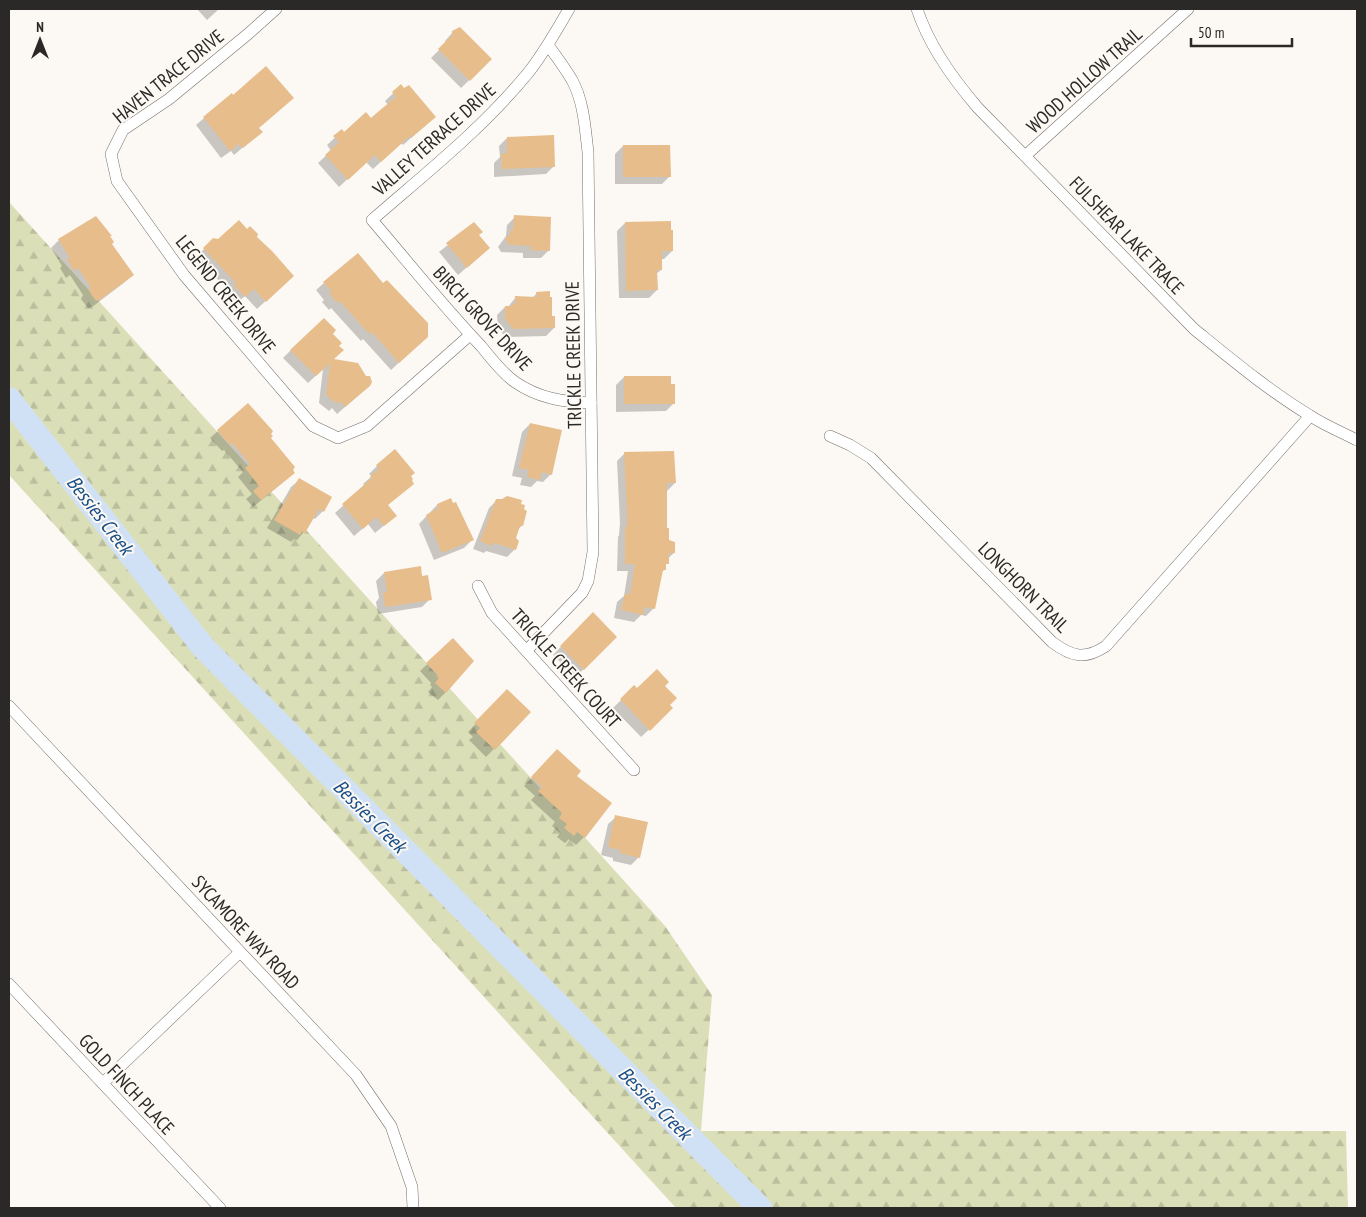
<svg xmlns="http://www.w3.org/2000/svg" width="1366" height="1217" font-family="'PT Sans Narrow',sans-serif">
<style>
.forest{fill:url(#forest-firs)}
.shadow{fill:#0003}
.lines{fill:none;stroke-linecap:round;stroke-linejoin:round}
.river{stroke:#d1e1f5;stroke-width:24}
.building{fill:#e7be8b}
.minor-casing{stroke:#74716d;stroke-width:12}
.minor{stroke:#fff;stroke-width:11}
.labels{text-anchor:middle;stroke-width:4;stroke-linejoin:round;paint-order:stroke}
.street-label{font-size:19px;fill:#2a2927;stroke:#fcf8f3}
.water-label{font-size:20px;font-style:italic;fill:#184f88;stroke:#fcf8f3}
</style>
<defs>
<pattern id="forest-firs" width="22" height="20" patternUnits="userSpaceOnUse" patternTransform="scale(1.25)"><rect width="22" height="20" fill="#dbdfb8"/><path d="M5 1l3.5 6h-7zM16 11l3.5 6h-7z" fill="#bcbf9e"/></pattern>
</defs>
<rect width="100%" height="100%" fill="#fcf8f3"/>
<path class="forest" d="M9,202l656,724 47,69 -11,136h645l2,77h-672l-667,-733z"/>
<g class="shadow">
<path d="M197,9h22l-12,11z"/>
<path d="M453,32l38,27 -30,29 -30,-30 14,-14v-3z"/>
<path d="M401,86l25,39 -23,20 -2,-2 -28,26 -7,-7 -27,25 -21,-24 13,-12 -4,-6 15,-14 2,2 26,-14 18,-14 -3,-4z"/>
<path d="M231,95l30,37 -27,23 -3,-4 -10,7 -25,-33z"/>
<path d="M507,138l47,28 -8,8 -52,3v-14l6,-6 -1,-11z"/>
<path d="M623,146l47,30 -8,8h-47v-30z"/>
<path d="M515,217l34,33 -8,8h-18v-5l-22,-1 -3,-5 8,-11 1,-11z"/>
<path d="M625,223l47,28 -8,8h-3v11l-5,4 1,16 -8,8h-30l-2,-67z"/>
<path d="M474,224l4,11 11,13 -31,27 -19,-23z"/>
<path d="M256,238l28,46 -27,25 -12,-13 -8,7 -9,-10 1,-2 -33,-34 17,-17z"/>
<path d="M59,240l52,4 22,30 -8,8 -33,25 -4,1 -7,-9 2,-4 -13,-20 -4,3 -6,-10 2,-2 -11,-18z"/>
<path d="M324,283l59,1 44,39v14l-36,33 -28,-31 -2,2 -30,-33 -2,2 -7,-8 2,-2 -8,-10z"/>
<path d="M537,293l14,24 3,11 -8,8 -41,1 -7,-10 -1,-12 8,-8h3l8,-10 16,1z"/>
<path d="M331,334l1,26 28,34 -23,20 -5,-6 -3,3 -10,-8 4,-34 -15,14 -25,-25 8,-8z"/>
<path d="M624,377l46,8 4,18 -8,8 -50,1v-27z"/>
<path d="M530,424l21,50 -8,8 -6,-1 -6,6 -11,-2 2,-7 -10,-2 10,-44z"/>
<path d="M218,431l68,49 -33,27 -7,-8 6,-5 -14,-17 5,-5 -19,-22 -2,1 -12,-13z"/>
<path d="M625,453l50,30 -8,8 -1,38 2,12 6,12 -7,6 -3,11 -3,3 -7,35 -8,8 -5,-1 -7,7 -20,-4 3,-16 7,-6 4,-25h-11l1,-34 1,-2 1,-12 -3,-62z"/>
<path d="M377,466l33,11 -23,29v17l-12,10 -7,-9 -14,12 -19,-23 30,-27 -2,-2 9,-8 -3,-2z"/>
<path d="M299,480l31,18 -7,13 -8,8 -2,-1 -9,14 -7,8 -3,-1 -3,3 -24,-14 24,-41z"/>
<path d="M450,500l22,40 -8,8 -30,12 -15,-36 18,-19z"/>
<path d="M497,500l25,25 -4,5 -4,9 1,10 -8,8 -21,-6 -2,2 -11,-4 16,-41z"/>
<path d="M384,573l46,26 -8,8 -44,7 -2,-12 3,-4 -3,-17z"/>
<path d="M593,614l22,23 -39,40 -23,-22z"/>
<path d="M453,640l-7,52 -8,8 -10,-8 4,-5 -2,-2 1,-2 -11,-12z"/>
<path d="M664,686l4,19 4,3 -31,29 -28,-29 21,-21 3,3z"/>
<path d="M507,691l23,21 -44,45 -17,-17 4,-3 -5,-5z"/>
<path d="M549,759l26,17 9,61 -8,8 -7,-6 -4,4 -8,-6 3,-4 -8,-7 3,-4 -24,-22 4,-4 -11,-10z"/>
<path d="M616,817l23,40 -8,8 -18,-4v-3l-12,-3 7,-31z"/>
</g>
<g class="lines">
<path class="river" d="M9,399l194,248 557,561"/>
</g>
<g class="building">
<path d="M460,27l32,32 -22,22 -32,-32 14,-14v-4z"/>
<path d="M266,66l28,32 -35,30 4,4 -20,16 -4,-4 -9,7 -27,-34 29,-24 1,2z"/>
<path d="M401,84l3,4 5,-3 27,32 -25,21 -1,-2 -29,26 -6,-7 -27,25 -23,-25 14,-13 -6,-6 9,-7 2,3 22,-20 5,6 8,-7 17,-14 -4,-5z"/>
<path d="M554,135l1,32 -53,2 -1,-15 6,-1v-16z"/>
<path d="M623,145h47l1,32h-48z"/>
<path d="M514,215l37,2 -1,34 -20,-1 1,-4 -22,-1 -4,-7 5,-3v-5h3z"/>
<path d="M96,216l16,20h-2l4,6 -2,2 22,31 -33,24 -5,2 -7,-10 1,-5 -12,-18 -4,3 -7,-12 3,-1 -12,-19z"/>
<path d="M239,220l8,9 3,-3 8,8 -1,3 15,14 22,25 -28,26 -12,-13 -9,8 -11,-12 2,-2 -33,-35 10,-10 5,1z"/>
<path d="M671,221v9h2v21h-11v19h-5l1,20 -32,1 -1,-69z"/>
<path d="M474,222l9,10 -4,3 11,13 -23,20 -21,-25z"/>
<path d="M358,253l25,30 4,-3 41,43v14l-29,26 -27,-31 -3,2 -29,-33 -3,2 -8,-10 3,-1 -9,-10z"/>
<path d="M550,291v6h2v19h3v12l-42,1 -8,-10v-13h7v-2h3v-8l22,1 -1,-5z"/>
<path d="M324,318l12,12 -3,4 9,9 -3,3 5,4 -10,9 24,4 8,13h4l2,6 -2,4 -25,21 -5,-6 -3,3 -11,-9 4,-32 -14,13 -26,-26z"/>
<path d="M624,376h47v8h4v20h-51z"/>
<path d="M248,403l25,28 -2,3 2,2 -2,2 24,29 -2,3 2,3 -34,27 -8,-9 6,-5 -14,-18 5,-4 -18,-21 -2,2 -13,-15z"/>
<path d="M530,423l32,7 -10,45 -10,-3 -2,8 -13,-3 2,-7 -10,-2z"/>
<path d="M395,449l20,24 -4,3 2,3 -1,1 2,4 -26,21 9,11 -13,10 -8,-9 -13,12 -21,-25 30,-26 -2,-2 9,-7 -3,-4z"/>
<path d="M674,451l2,32h-9v45h2v12l6,2v11h-6v11h-3v6h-3l-8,39 -10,-2 -2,8 -22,-5 4,-17 5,2 5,-31h-10v-37h2v-13l-3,-62z"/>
<path d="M299,478l33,19 -8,15 -5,-3 -14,24 -3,-2 -2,4 -26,-15z"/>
<path d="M507,496l15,4 -1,4 4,1 -1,4 3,2 -4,15h-3l-4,12 3,3 -3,9 -22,-7 -2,3 -12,-5 16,-42h6z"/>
<path d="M451,498l2,5 3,-1 18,38 -32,13 -16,-38 12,-7 -1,-4z"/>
<path d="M421,566l1,10 6,-1 4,25 -47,7 -2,-15h4l-3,-20z"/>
<path d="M593,612l24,25 -33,33 -24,-24z"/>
<path d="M453,638l21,23 -28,32 -11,-10 4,-5 -3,-2 2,-1 -12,-12z"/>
<path d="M657,669l12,13 -4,4 12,12 -7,7 3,3 -23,23 -30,-32 14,-14 3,3z"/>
<path d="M507,689l24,23 -36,38 -19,-18 4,-4 -6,-5z"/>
<path d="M557,749l24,22 -4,5 35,27 -27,35 -8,-6 -3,4 -10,-8 3,-4 -8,-6 3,-5 -24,-22 4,-4 -11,-10z"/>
<path d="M615,815l33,7 -8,36 -20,-5 1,-3 -13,-3z"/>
</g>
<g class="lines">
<g class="minor-casing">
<g id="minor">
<path d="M276,9l-28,25 -79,65 -46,31 -12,24 6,27 67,94 129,151 25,12 29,-12 103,-91"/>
<path d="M569,9c-13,22 -25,44 -41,64 -46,56 -102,100 -156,147 36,42 71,86 109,126 10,12 21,27 34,36 23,16 48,20 76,21"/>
<path d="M917,9c12,37 36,70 61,99l216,221c37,30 74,61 115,86 15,10 32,17 48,25"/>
<path d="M1025,156l163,-147"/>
<path d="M830,436l20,9 21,13 181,184c20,15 33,18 54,4l204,-230"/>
<path d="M478,586l14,27 142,157"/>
<path d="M527,650l55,-57 6,-12 5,-29 -5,-400c-3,-24 -4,-50 -16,-72 -7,-12 -16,-24 -24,-35"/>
<path d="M9,706l347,369 35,51 21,61 1,21"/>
<path d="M9,984l211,224"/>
<path d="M103,1083l137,-131"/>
</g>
</g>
<use href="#minor" class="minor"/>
</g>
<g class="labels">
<g class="street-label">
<text transform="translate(168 76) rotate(-39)" y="7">HAVEN TRACE DRIVE</text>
<text transform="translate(1084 80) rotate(-42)" y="7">WOOD HOLLOW TRAIL</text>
<text transform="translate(434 139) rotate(-42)" y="7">VALLEY TERRACE DRIVE</text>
<text transform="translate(1127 235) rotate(46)" y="7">FULSHEAR LAKE TRACE</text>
<text transform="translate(226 294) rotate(51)" y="7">LEGEND CREEK DRIVE</text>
<text transform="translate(483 318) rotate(47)" y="7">BIRCH GROVE DRIVE</text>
<text transform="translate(573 355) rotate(-91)" y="7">TRICKLE CREEK DRIVE</text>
<text transform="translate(1024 587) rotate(45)" y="7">LONGHORN TRAIL</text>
<text transform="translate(566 668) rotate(48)" y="7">TRICKLE CREEK COURT</text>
<text transform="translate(246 932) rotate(47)" y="7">SYCAMORE WAY ROAD</text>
<text transform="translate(127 1084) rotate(47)" y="7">GOLD FINCH PLACE</text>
</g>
<g class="water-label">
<text transform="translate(100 515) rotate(52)" y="7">Bessies Creek</text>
<text transform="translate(370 816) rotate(45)" y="7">Bessies Creek</text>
<text transform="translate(655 1103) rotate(45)" y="7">Bessies Creek</text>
</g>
</g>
<rect width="1366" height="1217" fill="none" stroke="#2a2927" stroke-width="20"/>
<g transform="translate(40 40)" stroke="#fcf8f3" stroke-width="4" paint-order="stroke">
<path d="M0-4L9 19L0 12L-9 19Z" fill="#2a2927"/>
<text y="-8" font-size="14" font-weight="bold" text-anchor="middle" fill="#2a2927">N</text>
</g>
<path d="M1191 38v8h101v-8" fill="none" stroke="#2a2927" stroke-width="2.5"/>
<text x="1198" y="38" font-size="15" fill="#2a2927" stroke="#fcf8f3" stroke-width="4" paint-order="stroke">50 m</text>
</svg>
